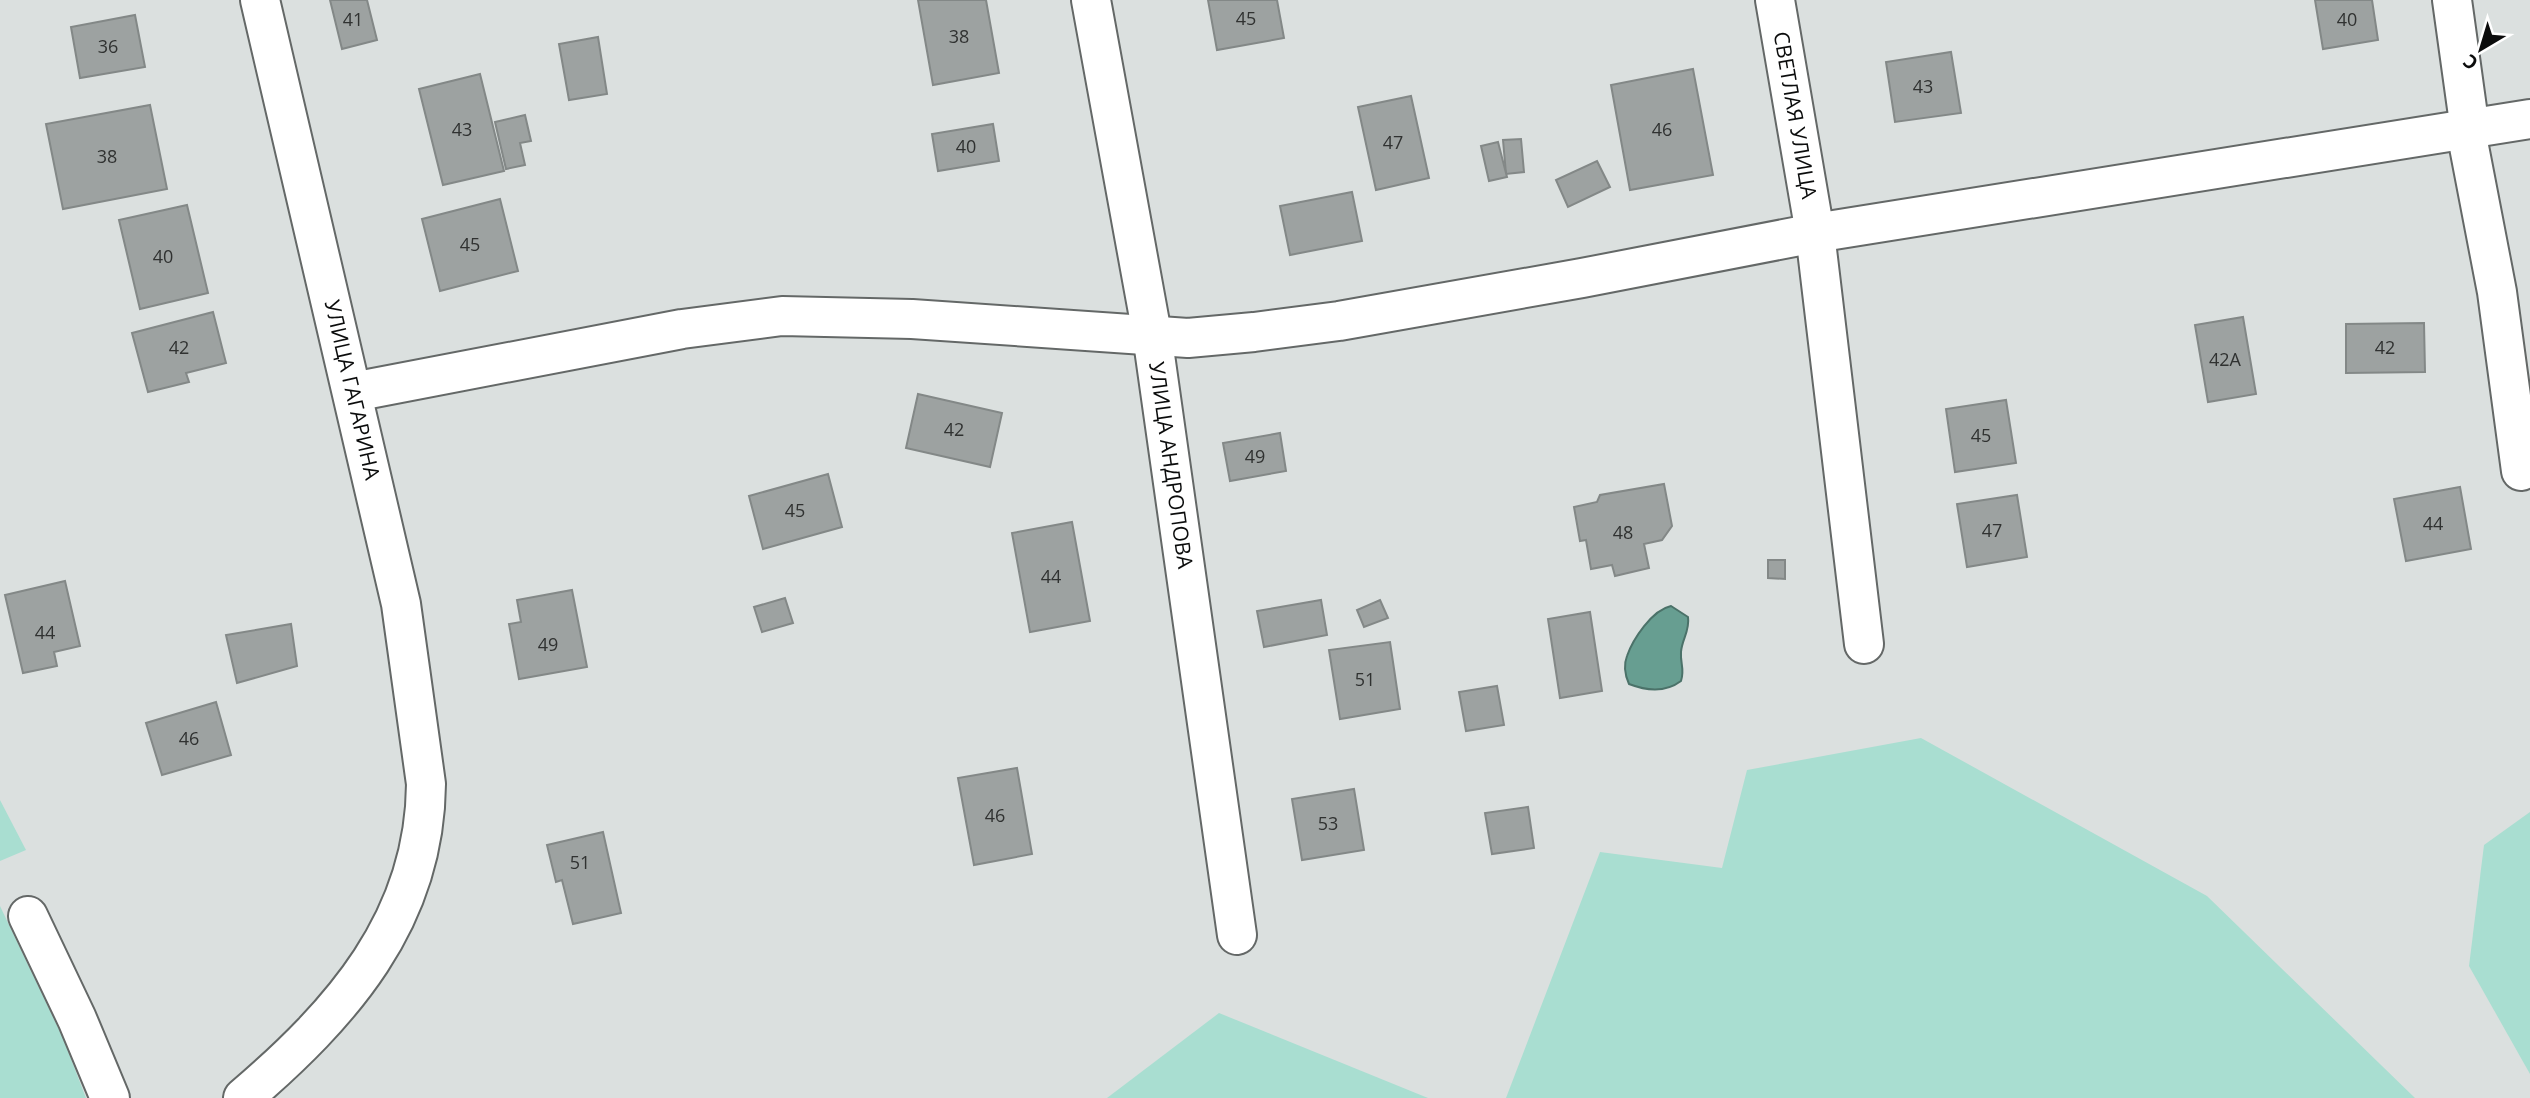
<svg xmlns="http://www.w3.org/2000/svg" width="2530" height="1098" font-family="'Open Sans',sans-serif">
<style>
.green{fill:#a9ded1}
.water{fill:#679e91;stroke:#4b7269;stroke-width:2}
.building{fill:#9da2a1;stroke:#838887;stroke-width:2}
.lines{fill:none;stroke-linecap:round;stroke-linejoin:round}
.minor-casing{stroke:#646867;stroke-width:42}
.minor{stroke:#fff;stroke-width:38}
.labels{text-anchor:middle;stroke-width:5;stroke-linejoin:round;paint-order:stroke}
.number-label{font-size:18px;fill:#303231}
.street-label{font-size:21px;fill:#0b0c0c;stroke:#fff}
</style>
<rect width="100%" height="100%" fill="#dbe0df"/>
<g class="green">
<path d="M1921,738l286,158 208,202h-909l94,-246 122,16 25,-98z"/>
<path d="M0,800l26,50 -26,11z"/>
<path d="M2530,812v262l-61,-108 15,-121z"/>
<path d="M0,906l63,132 23,60h-86z"/>
<path d="M1219,1013l209,85h-321z"/>
</g>
<path class="water" d="M1671,606l17,11c2,14 -6,22 -7,35 -1,12 4,17 0,29 -16,12 -34,10 -52,3 -4,-9 -6,-18 -2,-28 6,-17 25,-46 44,-50z"/>
<g class="building">
<path d="M330,0h37l10,40 -35,9z"/>
<path d="M918,0h68l13,73 -66,12z"/>
<path d="M1208,0h69l7,38 -67,12z"/>
<path d="M2315,0h57l6,40 -55,9z"/>
<path d="M135,15l10,52 -65,11 -9,-51z"/>
<path d="M598,37l9,57 -38,6 -10,-56z"/>
<path d="M1951,52l10,61 -66,9 -9,-60z"/>
<path d="M1693,69l20,106 -83,15 -19,-105z"/>
<path d="M480,74l24,97 -61,14 -24,-96z"/>
<path d="M1411,96l18,82 -53,12 -18,-83z"/>
<path d="M150,105l17,84 -104,20 -17,-85z"/>
<path d="M525,115l6,26 -11,2 5,22 -19,4 -11,-47z"/>
<path d="M993,124l6,37 -61,10 -6,-37z"/>
<path d="M1521,139l3,33 -18,2 -3,-34z"/>
<path d="M1498,142l9,35 -18,4 -8,-35z"/>
<path d="M1597,161l13,26 -42,20 -12,-27z"/>
<path d="M1352,192l10,49 -72,14 -10,-49z"/>
<path d="M500,199l18,72 -78,20 -18,-72z"/>
<path d="M187,205l21,88 -68,16 -21,-89z"/>
<path d="M213,312l13,51 -40,10 3,9 -41,10 -16,-59z"/>
<path d="M2243,317l13,77 -48,8 -13,-77z"/>
<path d="M2424,323l1,49 -79,1v-49z"/>
<path d="M918,394l84,19 -12,54 -84,-19z"/>
<path d="M2006,400l10,63 -61,9 -9,-63z"/>
<path d="M1280,433l6,38 -56,10 -7,-38z"/>
<path d="M828,474l14,53 -79,22 -14,-53z"/>
<path d="M1664,484l8,42 -10,14 -18,4 5,24 -34,8 -3,-11 -21,4 -5,-29 -6,1 -6,-34 23,-5 3,-7z"/>
<path d="M2460,487l11,62 -65,12 -12,-62z"/>
<path d="M2017,495l10,62 -60,10 -10,-63z"/>
<path d="M1072,522l18,99 -60,11 -18,-99z"/>
<path d="M1768,560h17v19l-17,-1z"/>
<path d="M65,581l15,65 -26,6 3,14 -34,7 -18,-78z"/>
<path d="M572,590l15,77 -68,12 -10,-55 12,-2 -4,-22z"/>
<path d="M785,598l8,25 -31,9 -8,-25z"/>
<path d="M1321,600l6,35 -63,12 -7,-36z"/>
<path d="M1380,600l8,18 -24,9 -7,-17z"/>
<path d="M1590,612l12,79 -42,7 -12,-79z"/>
<path d="M291,624l6,42 -60,17 -11,-48z"/>
<path d="M1390,642l10,67 -60,10 -11,-69z"/>
<path d="M1497,686l7,39 -38,6 -7,-39z"/>
<path d="M216,702l15,53 -69,20 -16,-52z"/>
<path d="M1017,768l15,86 -58,11 -16,-87z"/>
<path d="M1354,789l10,61 -62,10 -10,-61z"/>
<path d="M1528,807l6,41 -42,6 -7,-41z"/>
<path d="M603,832l18,81 -48,11 -11,-44 -6,2 -9,-37z"/>
</g>
<g class="lines">
<g class="minor-casing">
<g id="minor">
<path id="s1" d="M1091,0l61,334 85,601"/>
<path id="s2" d="M1775,0l40,233 49,411"/>
<path d="M2452,0l18,130"/>
<path d="M2466,131l31,161 24,179"/>
<path d="M353,392l329,-63 100,-13 130,3 276,19 66,-6 85,-11 243,-43 233,-45 715,-114"/>
<path d="M28,916l49,103 33,79"/>
<path d="M243,1098c98,-84 182,-177 183,-314l-25,-180 -141,-604"/>
</g>
</g>
<use href="#minor" class="minor"/>
</g>
<g class="labels">
<g class="number-label">
<text x="1246" y="25">45</text>
<text x="353" y="26">41</text>
<text x="2347" y="26">40</text>
<text x="959" y="43">38</text>
<text x="108" y="53">36</text>
<text x="1923" y="93">43</text>
<text x="462" y="136">43</text>
<text x="1662" y="136">46</text>
<text x="1393" y="149">47</text>
<text x="966" y="153">40</text>
<text x="107" y="163">38</text>
<text x="470" y="251">45</text>
<text x="163" y="263">40</text>
<text x="179" y="354">42</text>
<text x="2385" y="354">42</text>
<text x="2225" y="366">42А</text>
<text x="954" y="436">42</text>
<text x="1981" y="442">45</text>
<text x="1255" y="463">49</text>
<text x="795" y="517">45</text>
<text x="2433" y="530">44</text>
<text x="1992" y="537">47</text>
<text x="1623" y="539">48</text>
<text x="1051" y="583">44</text>
<text x="45" y="639">44</text>
<text x="548" y="651">49</text>
<text x="1365" y="686">51</text>
<text x="189" y="745">46</text>
<text x="995" y="822">46</text>
<text x="1328" y="830">53</text>
<text x="580" y="869">51</text>
</g>
<g class="street-label">
<text dy="7" stroke="none"><textPath href="#s2" startOffset="117">СВЕТЛАЯ УЛИЦА</textPath></text>
<text transform="translate(352 390) rotate(77)" y="7">УЛИЦА ГАГАРИНА</text>
<text dy="7" stroke="none"><textPath href="#s1" startOffset="472">УЛИЦА АНДРОПОВА</textPath></text>
</g>
</g>
<g transform="translate(2481 49) rotate(218)" stroke="#ffffff" stroke-width="5" paint-order="stroke">
<path d="M0-5L12 26L0 18L-12 26Z" fill="#0b0c0c"/>
<text y="-10" font-size="19" font-weight="bold" text-anchor="middle" fill="#0b0c0c">С</text>
</g>
</svg>
